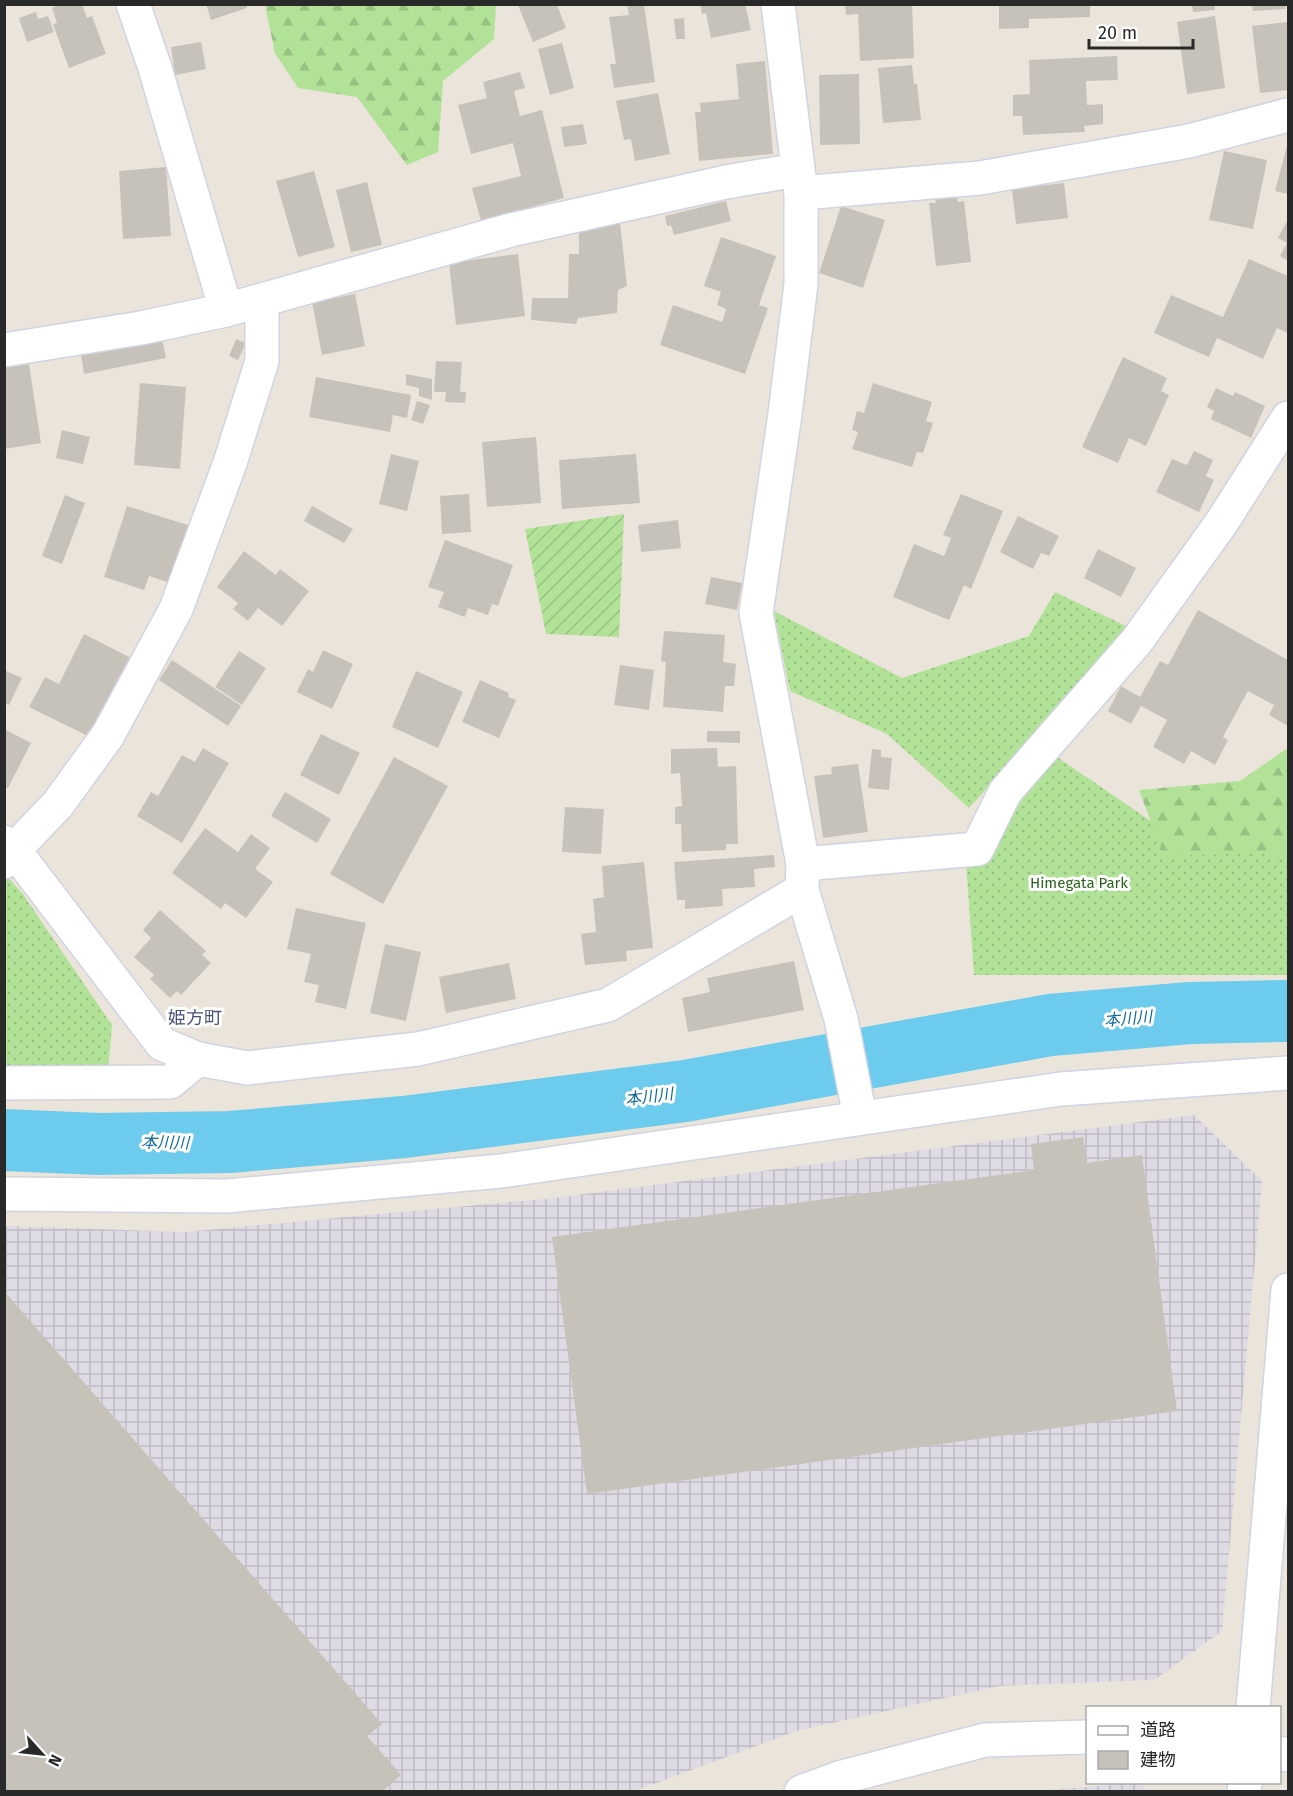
<svg xmlns="http://www.w3.org/2000/svg" width="1293" height="1796" font-family="'Fira Sans','Noto Sans JP',sans-serif">
<style>
.industrial{fill:url(#industrial-grid)}
.grass{fill:url(#grass-dots)}
.forest{fill:url(#forest-firs)}
.garden{fill:url(#garden-furrows)}
.lines{fill:none;stroke-linecap:round;stroke-linejoin:round}
.river{stroke:#6dccee;stroke-width:62}
.building{fill:#c7c2b9}
.minor-casing{stroke:#d0d3e2;stroke-width:36}
.minor{stroke:#fff;stroke-width:33}
.labels{text-anchor:middle;stroke-width:6;stroke-linejoin:round;paint-order:stroke}
.park-label{font-size:15px;fill:#2a651a;stroke:#fff}
.water-label{font-size:16px;font-style:italic;fill:#0d6998;stroke:#fff}
.quarter-label{font-size:18px;fill:#4a5279;stroke:#fff}
</style>
<defs>
<pattern id="industrial-grid" width="8" height="8" patternUnits="userSpaceOnUse" patternTransform="scale(1.5)"><rect width="8" height="8" fill="#dedbe4"/><path d="M0 4h8M4 0v8" fill="none" stroke="#bebcc4"/></pattern>
<pattern id="grass-dots" width="8" height="8" patternUnits="userSpaceOnUse" patternTransform="scale(1.5)"><rect width="8" height="8" fill="#b1e297"/><path d="M2 2h.1M6 6h.1" fill="none" stroke="#98c282" stroke-width="1.8" stroke-linecap="round"/></pattern>
<pattern id="forest-firs" width="22" height="20" patternUnits="userSpaceOnUse" patternTransform="scale(1.5)"><rect width="22" height="20" fill="#b1e297"/><path d="M5 1l3.5 6h-7zM16 11l3.5 6h-7z" fill="#98c282"/></pattern>
<pattern id="garden-furrows" width="10" height="10" patternUnits="userSpaceOnUse" patternTransform="scale(1.5)"><rect width="10" height="10" fill="#b1e297"/><path d="M-1 1l2-2M0 10L10 0M9 11l2-2" fill="none" stroke="#98c282"/></pattern>
</defs>
<rect width="100%" height="100%" fill="#ebe4da"/>
<g class="industrial">
<path d="M1194,1115l68,66 -40,450 -68,49 -155,6 -203,45 -161,60 -630,1v-566l179,6 370,-34z"/>
<path d="M1139,1783l8,8h-115z"/>
</g>
<g class="grass">
<path d="M1055,592l77,37 -163,179 -82,-74 -97,-43 -16,-80 128,67 127,-42z"/>
<path d="M1054,755l110,75 124,-10v155h-314l-8,-113 14,-3z"/>
<path d="M5,874l17,19 90,132 -4,46 -103,-4z"/>
</g>
<g class="forest">
<path d="M265,5h231l-2,34 -51,42 -5,71 -31,13 -50,-68 -59,-9 -23,-35z"/>
<path d="M1286,749l2,1v113l-20,-10 -104,3 -25,-66 101,-9z"/>
</g>
<path class="garden" d="M624,514l-5,123 -73,-3 -21,-105z"/>
<g class="lines">
<path class="river" d="M4,1140l94,4 132,-2 174,-15 281,-36 365,-66 140,-12 98,-2"/>
</g>
<g class="building">
<path d="M61,4h21l5,14 5,-2 14,38 -37,14 -16,-44 4,-1 -5,-15z"/>
<path d="M206,4h40l1,4 -36,12z"/>
<path d="M627,4h17l11,78 -41,6 -4,-24h6l-7,-47 20,-2z"/>
<path d="M700,4h45l6,26 -40,8 -5,-25 -4,1z"/>
<path d="M845,4h67l2,54 -54,3 -2,-47 -12,1z"/>
<path d="M999,4h91v13l-61,2v9l-30,1z"/>
<path d="M1192,4h22l1,6 -22,2z"/>
<path d="M1252,4h33l1,5 -33,2z"/>
<path d="M518,5h39l9,23 -33,14z"/>
<path d="M36,12l2,7 10,-3 6,16 -27,10 -8,-24z"/>
<path d="M1215,16l10,72 -38,6 -10,-72z"/>
<path d="M684,18l1,21h-9l-2,-20z"/>
<path d="M1287,22l1,68 -28,3 -8,-67z"/>
<path d="M201,42l5,27 -31,6 -4,-28z"/>
<path d="M562,43l12,45 -24,7 -12,-46z"/>
<path d="M1117,56l1,24 -32,1 1,24 16,-1v20l-19,2 1,6 -62,3 -1,-19h-9v-21l17,-1 -1,-34z"/>
<path d="M765,61l8,93 -74,7 -4,-49h6l-1,-9 39,-4 -3,-35z"/>
<path d="M912,65l2,19h3l4,36 -38,3 -5,-55z"/>
<path d="M520,72l5,16 -11,3 6,25 22,-6 22,88 -83,23 -9,-33 49,-12 -8,-33 -42,11 -13,-49 29,-7 -4,-16z"/>
<path d="M859,74l1,70 -40,1 -1,-70z"/>
<path d="M658,93l12,61 -35,7 -4,-22 -7,1 -8,-39z"/>
<path d="M583,124l4,20 -23,3 -3,-20z"/>
<path d="M1288,142v52l-13,-3z"/>
<path d="M1224,151l43,9 -14,69 -44,-9z"/>
<path d="M166,167l5,69 -48,3 -4,-68z"/>
<path d="M314,171l21,76 -37,10 -22,-76z"/>
<path d="M367,182l15,63 -31,7 -15,-62z"/>
<path d="M1064,183l4,35 -52,6 -4,-35z"/>
<path d="M957,195l1,7 6,-1 7,61 -35,4 -7,-63h7l-1,-5z"/>
<path d="M726,201l5,20 -57,14 -3,-10 -4,1 -2,-10z"/>
<path d="M841,206l44,14 -22,68 -44,-15z"/>
<path d="M1288,219v42l-8,-5 7,-13 -9,-5z"/>
<path d="M620,222l7,64 -9,4 -1,23 -39,5 -2,6 -45,-4 1,-22h36l1,-44h10v-26z"/>
<path d="M721,237l55,19 -17,49 9,3 -23,66 -85,-29 13,-40 49,17 4,-13 -9,-4 4,-13 -17,-6z"/>
<path d="M518,254l7,62 -69,9 -7,-62z"/>
<path d="M1249,259l39,17v57l-11,-5 -14,31 -46,-21 -8,19 -55,-24 17,-38 52,22z"/>
<path d="M355,294l10,52 -43,9 -10,-53z"/>
<path d="M162,339l4,19 -82,16 -3,-20z"/>
<path d="M236,339l10,4 -8,17 -9,-4z"/>
<path d="M1123,357l44,21 -6,13 8,4 -23,51 -17,-8 -11,25 -36,-16z"/>
<path d="M436,361l26,1 -2,30h6l-1,11 -20,-1 1,-10h-12z"/>
<path d="M29,364l12,79 -37,6v-81z"/>
<path d="M406,374l26,5v21l-13,-4v-8l-13,-3z"/>
<path d="M316,377l95,18 -4,23 -14,-3 -3,17 -81,-15z"/>
<path d="M140,383l46,4 -6,82 -46,-4z"/>
<path d="M873,383l59,19 -6,19 7,2 -10,30 -6,-1 -5,15 -60,-18 6,-17 -6,-2 5,-19 7,2z"/>
<path d="M1216,388l17,8 2,-4 30,14 -14,32 -40,-19 3,-8 -7,-4z"/>
<path d="M417,401l13,4 -7,19 -12,-4z"/>
<path d="M62,430l28,7 -7,27 -27,-6z"/>
<path d="M536,437l5,66 -54,4 -5,-65z"/>
<path d="M1194,451l19,9 -7,16 8,4 -15,32 -43,-20 16,-33 15,6z"/>
<path d="M391,454l28,7 -12,50 -28,-7z"/>
<path d="M636,454l4,49 -78,6 -3,-49z"/>
<path d="M469,494l2,38 -29,2 -2,-38z"/>
<path d="M961,494l42,17 -32,78 -7,-4 -15,35 -56,-23 21,-53 30,12 7,-18 -8,-3z"/>
<path d="M65,495l20,8 -23,61 -20,-8z"/>
<path d="M127,506l64,20 -18,58 -24,-8 -5,14 -40,-13z"/>
<path d="M312,506l41,23 -9,14 -40,-22z"/>
<path d="M1018,516l41,20 -10,20 -8,-3 -8,16 -33,-17z"/>
<path d="M678,520l3,28 -40,4 -3,-27z"/>
<path d="M445,540l68,25 -15,41 -6,-2 -4,11 -20,-7 -3,9 -27,-10 6,-15 -16,-5z"/>
<path d="M1098,549l38,19 -15,29 -37,-19z"/>
<path d="M244,551l32,24 4,-6 29,22 -27,35 -24,-18 -10,13 -15,-12 5,-6 -21,-16z"/>
<path d="M711,577l31,6 -5,27 -32,-6z"/>
<path d="M1198,610l90,50v66l-19,-11 5,-10 -26,-14 -25,46 5,3 -13,25 -24,-14 -7,13 -31,-17 14,-27 -26,-14 -10,18 -23,-13 13,-25 19,11 20,-36 8,4z"/>
<path d="M664,631l61,4 -2,27 13,2 -2,22h-9l-2,26 -60,-5 3,-45 -5,-1z"/>
<path d="M84,634l49,25 -43,78 -61,-30 16,-30 14,7z"/>
<path d="M323,650l30,14 -21,45 -35,-17 11,-23 5,3z"/>
<path d="M239,651l27,17 -24,37 -27,-18z"/>
<path d="M172,660l69,46 -13,20 -69,-46z"/>
<path d="M620,665l34,5 -5,40 -35,-5z"/>
<path d="M4,670l18,8 -13,27 -5,-2z"/>
<path d="M416,671l47,21 -25,56 -46,-21z"/>
<path d="M480,680l29,13 -1,4 8,3 -17,38 -37,-16z"/>
<path d="M4,729l27,14 -23,45 -4,-2z"/>
<path d="M707,731h33v12l-33,-1z"/>
<path d="M321,734l39,19 -21,42 -39,-20z"/>
<path d="M203,748l26,15 -47,80 -45,-27 14,-24 7,4 24,-41 13,7z"/>
<path d="M717,748l1,19 18,-1 2,78h-12v6l-44,2 -1,-28h-6v-17l7,-1 -2,-33 -9,1v-25z"/>
<path d="M872,749l9,1v7l11,1 -3,32 -21,-2z"/>
<path d="M394,757l54,29 -65,118 -53,-30z"/>
<path d="M858,764l10,68 -45,6 -9,-62 18,-2 -1,-7z"/>
<path d="M285,792l46,27 -14,24 -46,-27z"/>
<path d="M565,807l39,2 -3,45 -39,-2z"/>
<path d="M205,828l33,24 13,-18 19,14 -15,21 18,13 -27,36 -21,-15 -4,6 -49,-36z"/>
<path d="M774,855l1,12 -21,2 1,18 -33,2 1,17 -38,3v-9h-8l-3,-38z"/>
<path d="M644,862l9,86 -27,3 1,10 -42,4 -4,-31 15,-2 -3,-33 11,-2 -2,-31z"/>
<path d="M296,908l70,15 -20,86 -31,-7 4,-17 -15,-3 7,-28 -24,-5z"/>
<path d="M160,910l46,41 -4,4 9,8 -30,32 -4,-4 -7,7 -20,-19 4,-4 -20,-18 17,-19 -8,-8z"/>
<path d="M385,944l36,8 -15,69 -36,-8z"/>
<path d="M794,961l10,49 -116,22 -6,-34 28,-6 -3,-14z"/>
<path d="M509,963l7,36 -70,14 -7,-36z"/>
<path d="M1083,1137l4,26 55,-8 35,256 -590,83 -35,-257 482,-67 -3,-26z"/>
<path d="M4,1291l378,433 -15,12 34,39 -19,17h-378z"/>
</g>
<g class="lines">
<g class="minor-casing">
<g id="minor">
<path d="M133,4l22,64 71,242"/>
<path d="M778,4l23,189v91l-16,130 -29,199 47,251 -1,26 39,129 19,98"/>
<path d="M801,193l179,-15 209,-37 99,-26"/>
<path d="M4,350l137,-22 85,-18 285,-80 215,-48 71,-12"/>
<path d="M4,842l10,8 148,194 36,15 49,9 171,-19 190,-44 194,-115"/>
<path d="M4,862l10,-12 44,-46 50,-69 68,-126 54,-146 32,-102v-60"/>
<path d="M803,864l174,-15 28,-57 131,-150 86,-120 66,-104"/>
<path d="M4,1083l166,-1 28,-23"/>
<path d="M4,1194l222,2 275,-25 560,-82 227,-16"/>
<path d="M1253,1708l35,-418"/>
<path d="M1280,1753l8,2"/>
<path d="M801,1792l38,-14 146,-38 103,-3"/>
<path d="M1244,1792l1,-10"/>
</g>
</g>
<use href="#minor" class="minor"/>
</g>
<g class="labels">
<g class="park-label">
<text x="1079" y="888">Himegata Park</text>
</g>
<g class="water-label">
<text transform="translate(1128 1018) rotate(-5)" y="6">本川川</text>
<text transform="translate(649 1096) rotate(-7)" y="6">本川川</text>
<text transform="translate(165 1142) rotate(1)" y="6">本川川</text>
</g>
<g class="quarter-label">
<text x="195" y="1024">姫方町</text>
</g>
</g>
<rect width="1293" height="1796" fill="none" stroke="#292929" stroke-width="12"/>
<rect x="1086" y="1706" width="195" height="78" fill="#ffffff" stroke="#a9a9a9" stroke-width="1.5"/>
<rect x="1098" y="1726" width="30" height="9" fill="#ffffff" stroke="#a9a9a9" stroke-width="1.5"/>
<text x="1140" y="1736" font-size="18" fill="#292929">道路</text>
<rect x="1098" y="1751" width="30" height="18" fill="#c7c2b9" stroke="#a9a9a9" stroke-width="1.5"/>
<text x="1140" y="1766" font-size="18" fill="#292929">建物</text>
<g transform="translate(42 1754) rotate(117)" stroke="#ffffff" stroke-width="4.5" paint-order="stroke">
<path d="M0-4.5L10 22L0 15L-10 22Z" fill="#292929"/>
<text y="-9" font-size="16" font-weight="bold" text-anchor="middle" fill="#292929">N</text>
</g>
<path d="M1089 39v9h104v-9" fill="none" stroke="#292929" stroke-width="3"/>
<text x="1098" y="39" font-size="18" fill="#292929" stroke="#ffffff" stroke-width="4.5" paint-order="stroke">20 m</text>
</svg>
